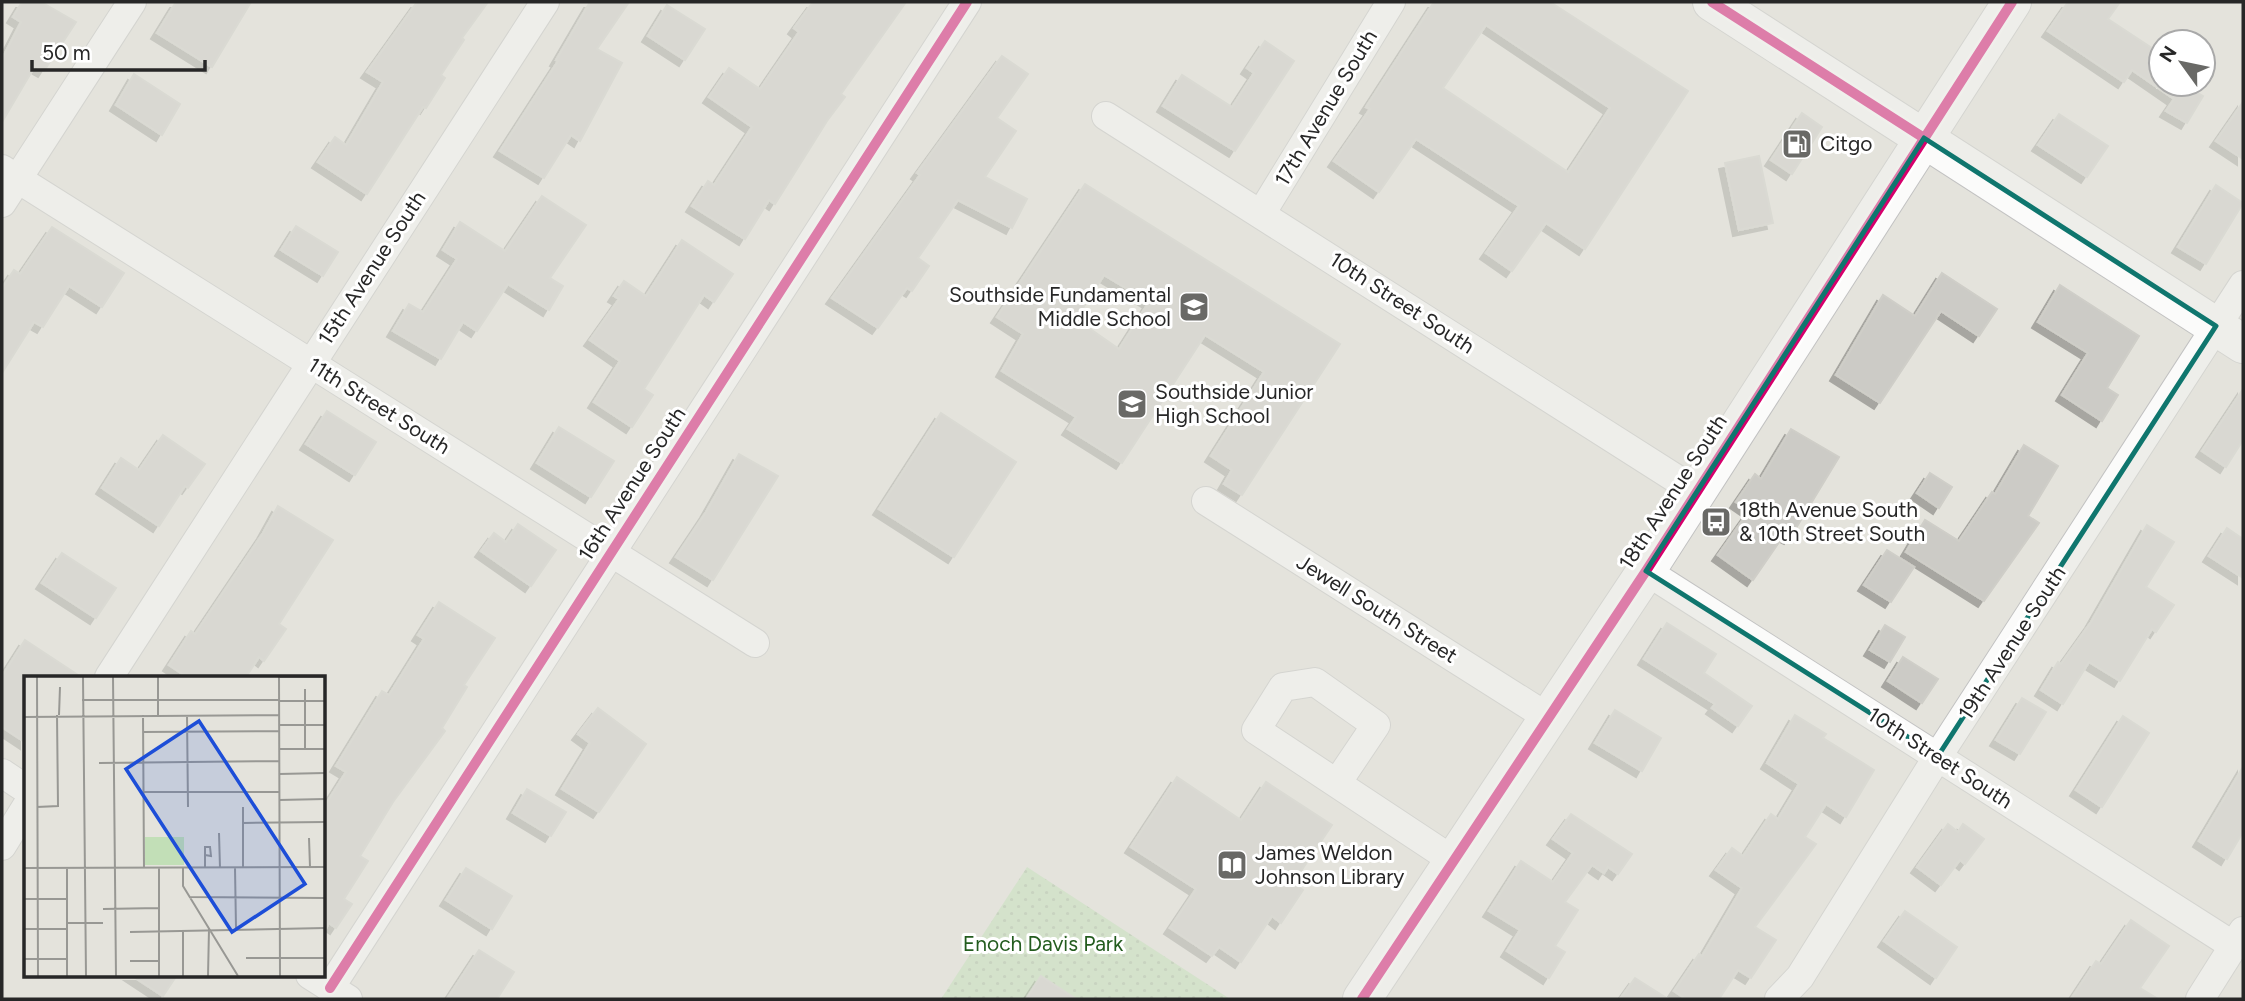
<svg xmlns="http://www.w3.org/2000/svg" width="2245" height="1001" font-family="Figtree,sans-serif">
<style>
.park{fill:url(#park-dots)}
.building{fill:#cccbc6;stroke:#cfcec8;stroke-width:2;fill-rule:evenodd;filter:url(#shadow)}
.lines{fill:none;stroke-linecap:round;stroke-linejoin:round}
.street-casing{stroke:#c2c2c2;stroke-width:30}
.secondary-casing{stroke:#c2c2c2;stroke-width:40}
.street{stroke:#fbfbfa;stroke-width:28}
.secondary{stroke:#fbfbfa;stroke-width:38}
.cycleway-casing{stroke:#fff;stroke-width:15}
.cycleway{stroke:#d6006c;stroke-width:10}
.marked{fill:none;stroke:#0f766e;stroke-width:5;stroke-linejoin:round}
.labels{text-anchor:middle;stroke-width:6;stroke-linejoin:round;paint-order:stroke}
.street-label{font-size:21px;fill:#272727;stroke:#fff}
.poi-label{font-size:21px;fill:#272727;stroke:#fff;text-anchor:start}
.park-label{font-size:21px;fill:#235c1e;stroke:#fff}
.inset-road{fill:none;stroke:#989894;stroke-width:2}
.view{fill:#1d4ed8;fill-opacity:0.15;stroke:#1d4ed8;stroke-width:3.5}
.inset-edge{fill:none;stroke:#272727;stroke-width:3.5}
</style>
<defs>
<pattern id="park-dots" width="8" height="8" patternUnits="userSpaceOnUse" patternTransform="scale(1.75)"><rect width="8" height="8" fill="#c2dfb7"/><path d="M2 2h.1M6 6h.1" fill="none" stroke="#a7bf9d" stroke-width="1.8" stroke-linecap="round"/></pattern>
<filter id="shadow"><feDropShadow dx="-6" dy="6" stdDeviation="0" flood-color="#0004"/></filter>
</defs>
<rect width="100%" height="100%" fill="#e4e3dc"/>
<path class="park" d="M1027,867l203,132h-289z"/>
<g class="building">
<path d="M22,2h19l35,20 -32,49 -9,-5 -33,56v-63l19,-37 -8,-5z"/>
<path d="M176,2h75l-39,65 -55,-34z"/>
<path d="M417,2h71l-26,36 2,2 -23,35 4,3 -19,30 -3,-1 -56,87 -49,-32 17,-25 11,8 37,-63 -16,-10z"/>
<path d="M590,2h39l-32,47 25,14 -42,78 -9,-6 -27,43 -44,-27 58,-90 -2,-1z"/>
<path d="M813,2h93l-65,92 4,3 -18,24 -52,83 -6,-4 -24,39 -53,-33 16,-25 6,4 38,-58 -43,-30 20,-29 31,21 39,-57 -5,-4z"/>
<path d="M1434,2h116l138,89 -103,158 -39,-26 -34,48 -26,-18 33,-47 -103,-67 -37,53 -45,-31 36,-52 -4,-2zM1486,25l124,83 -42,64 -125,-84z"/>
<path d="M2068,2h52l-12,17 53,35v30h21l21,12 -16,27 -21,-12 8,-12 -42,-29 -8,12 -76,-51z"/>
<path d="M667,5l38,24 -20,31 -37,-24z"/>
<path d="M1265,41l29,20 -59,90 -72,-45 19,-31 50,32 22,-34 -7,-5z"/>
<path d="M1002,56l26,18 -31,44 19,13 -31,46 42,22 -15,29 -54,-28 -40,58 11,8 -17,25 -5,-3 -29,40 -46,-30 88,-123 -3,-2z"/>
<path d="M134,74l46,30 -18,31 -46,-30z"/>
<path d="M2243,102v57l-27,-18z"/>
<path d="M1802,113l20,14 -30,47 -21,-14z"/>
<path d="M2059,114l49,32 -21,31 -49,-32z"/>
<path d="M1759,156l14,67 -34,7 -14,-67z"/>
<path d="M1085,184l255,160 -98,151 -18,-11 8,-14 -21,-14 53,-84 -59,-37 -83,128 -54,-34 8,-12 -74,-46 21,-37 -26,-17zM1104,275l45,27 -30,47 -43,-30z"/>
<path d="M2216,185l27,18 -37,61 -28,-17z"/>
<path d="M542,196l44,29 -36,53 13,8 -14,24 -41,-26 -31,47 -14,-9 -22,37 -48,-28 16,-27 14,8 34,-53 -14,-9 17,-28 45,29z"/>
<path d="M296,226l42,26 -15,24 -42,-26z"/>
<path d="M52,227l72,46 -22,34 -33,-21 -26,41 -9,-5 -32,51v-85l12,-18 6,4z"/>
<path d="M682,240l51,34 -19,28 -10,-7 -60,94 9,6 -21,32 -38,-25 26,-41 -30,-21 29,-41 -5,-3 10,-15 22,15z"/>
<path d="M1942,273l55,36 -18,27 -38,-25 -61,92 -44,-28 47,-80 32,21z"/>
<path d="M2060,285l79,51 -32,52 11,7 -16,26 -40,-26 26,-42 -50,-31z"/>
<path d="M2243,389v51l-17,27 -24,-16z"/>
<path d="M327,411l49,31 -21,33 -49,-31z"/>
<path d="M941,413l75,49 -62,95 -75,-48z"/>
<path d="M559,427l55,34 -23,36 -54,-34z"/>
<path d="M1791,429l48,28 -49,81 -6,-3 -31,45 -35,-25 31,-44 -13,-9 19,-28 6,5z"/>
<path d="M163,435l42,29 -17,24 -3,-2 -26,40 -57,-38 19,-30 18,12z"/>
<path d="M2024,445l34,21 -30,50 11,7 -55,78 -78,-49 19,-32 34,21 33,-49 3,2z"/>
<path d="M739,454l39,22 -65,104 -37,-23 30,-45z"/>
<path d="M1930,473l22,14 -13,21 -22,-15z"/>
<path d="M278,506l55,34 -54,84 7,5 -22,32 -5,-4 -13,20h-59l-18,-12 22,-34 4,3 68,-101z"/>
<path d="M518,524l38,26 -25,36 -50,-35 13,-18 12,9z"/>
<path d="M2147,525l27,17 -28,45 28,18 -18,27 -4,-3 -32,52 -31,-19 -26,42 -22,-14 17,-28 3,2 30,-42z"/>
<path d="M2227,528l16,11v39l-34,-22z"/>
<path d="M1887,550l27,17 -23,35 -27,-17z"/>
<path d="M62,553l54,35 -20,30 -54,-35z"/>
<path d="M439,602l56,36 -31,47 3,2 -25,41 3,3 -52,71 -33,54 8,5 -24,38 8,5 -16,24 -7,-5 -5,9v-125l22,-35 -10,-6 46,-75 7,4 35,-56 -6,-4z"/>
<path d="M1667,623l49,31 -12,19 48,33 -14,20 -26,-18 3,-4 -71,-45z"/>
<path d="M1885,625l20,12 -15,25 -20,-12z"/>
<path d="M25,640l56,37h-55v66l-24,-16v-51z"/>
<path d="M1903,657l35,22 -16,24 -34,-22z"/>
<path d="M2022,698l24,14 -26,42 -24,-14z"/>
<path d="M598,708l48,36 -47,68 -37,-23 28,-46 -12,-9z"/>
<path d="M1615,710l46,28 -19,33 -47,-28z"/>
<path d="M1795,715l31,19 -3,4 51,32 -28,47 -20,-13 -21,33 11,7 -61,83 21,13 -25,38 -13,-8 -19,29h-33l-12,-8 25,-37 3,2 40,-68 -26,-18 16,-22 11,8 28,-42 7,5 21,-35 -32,-21z"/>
<path d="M2123,716l26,17 -47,74 -26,-17z"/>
<path d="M2243,767v65l-16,27 -28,-18z"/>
<path d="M1177,777l64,43 25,-38 66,43 -39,58 10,7 -22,33 -9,-7 -31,46 -22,-15 -7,9 -42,-28 26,-39 -65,-42z"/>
<path d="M527,789l39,23 -15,24 -38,-23z"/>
<path d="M1571,814l61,40 -14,20 -10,-7 -4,6 -12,-8 -27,37 13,8 -23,36 10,6 -16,26 -42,-27 13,-21 -31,-19 32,-50 32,21 20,-29 -20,-14z"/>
<path d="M1948,824l10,8 5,-8 21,15 -19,25 -5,-4 -19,25 -24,-18z"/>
<path d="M466,868l46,28 -20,33 -46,-29z"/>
<path d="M1905,911l52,36 -21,31 -52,-37z"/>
<path d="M2131,920l38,26 -29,42 18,11h-87l25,-38 5,3z"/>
<path d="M479,950l35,22 -17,27h-50z"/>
<path d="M131,975h46l-14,21z"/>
<path d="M1041,976l35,23h-50z"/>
<path d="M1635,978l33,21h-48z"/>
</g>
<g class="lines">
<g class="street-casing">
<g id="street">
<path d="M1106,116l591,376"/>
<path d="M2,169l753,474"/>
<path d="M2,203l130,-201"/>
<path d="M1261,214l130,-212"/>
<path d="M1206,501l343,217"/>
<path d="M1646,571l588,375"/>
<path d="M109,677l436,-675"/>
<path d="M2,773l24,16"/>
<path d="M1337,783l39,-58 -61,-43 -32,5 -27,43 198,131"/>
<path d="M2,846l24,-39"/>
<path d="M310,975l38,24"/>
<path d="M330,988l637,-986"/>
<path d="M1779,999l21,-22 138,-221 305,-471"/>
<path d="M2200,999l43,-68"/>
</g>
</g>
<g class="secondary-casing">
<g id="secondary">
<path d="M1712,2l531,342"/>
<path d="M1362,999l284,-428 366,-569"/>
</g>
</g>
<use href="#street" class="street"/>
<use href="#secondary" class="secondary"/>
<g class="cycleway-casing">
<g id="cycleway">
<path d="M1712,2l212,136"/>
<path d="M330,988l637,-986"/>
<path d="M1362,999l284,-428 366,-569"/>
</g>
</g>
<use href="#cycleway" class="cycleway"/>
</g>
<path d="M0 0H2245V1001H0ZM1924,138l292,188 -278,430 -292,-185z" fill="#e4e3dc" fill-opacity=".55" fill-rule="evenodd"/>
<path class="marked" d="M1924,138l292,188 -278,430 -292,-185z"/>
<defs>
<g id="fuel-square" transform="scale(1.575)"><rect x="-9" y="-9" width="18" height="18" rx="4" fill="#696966" stroke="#fff"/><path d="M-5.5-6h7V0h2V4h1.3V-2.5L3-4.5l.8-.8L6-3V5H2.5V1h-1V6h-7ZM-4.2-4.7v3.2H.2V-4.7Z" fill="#fff"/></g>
<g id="school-square" transform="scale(1.575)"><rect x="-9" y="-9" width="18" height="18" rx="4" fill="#696966" stroke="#fff"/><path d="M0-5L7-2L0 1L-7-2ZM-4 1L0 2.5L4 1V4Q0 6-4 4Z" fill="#fff"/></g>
<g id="bus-square" transform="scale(1.575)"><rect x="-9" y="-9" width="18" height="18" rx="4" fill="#696966" stroke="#fff"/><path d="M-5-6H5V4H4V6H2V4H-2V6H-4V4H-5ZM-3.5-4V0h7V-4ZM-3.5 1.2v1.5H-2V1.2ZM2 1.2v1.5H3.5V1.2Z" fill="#fff"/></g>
<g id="library-square" transform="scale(1.575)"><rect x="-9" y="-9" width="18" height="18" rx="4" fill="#696966" stroke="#fff"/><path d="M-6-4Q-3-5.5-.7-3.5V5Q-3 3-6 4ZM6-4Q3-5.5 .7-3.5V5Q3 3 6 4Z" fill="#fff"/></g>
</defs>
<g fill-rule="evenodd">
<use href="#fuel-square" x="1797" y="144"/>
<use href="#school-square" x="1194" y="307"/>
<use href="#school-square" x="1132" y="404"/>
<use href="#bus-square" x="1716" y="522"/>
<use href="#library-square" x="1232" y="865"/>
</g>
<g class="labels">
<g class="street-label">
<text transform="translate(1326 108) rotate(-59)" y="7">17th Avenue South</text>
<text transform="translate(372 268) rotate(-57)" y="7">15th Avenue South</text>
<text transform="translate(1402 303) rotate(33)" y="7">10th Street South</text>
<text transform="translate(379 406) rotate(32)" y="7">11th Street South</text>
<text transform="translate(632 484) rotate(-57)" y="7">16th Avenue South</text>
<text transform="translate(1673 492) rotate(-57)" y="7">18th Avenue South</text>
<text transform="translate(1377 609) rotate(32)" y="7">Jewell South Street</text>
<text transform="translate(2012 643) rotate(-57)" y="7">19th Avenue South</text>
<text transform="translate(1940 758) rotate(33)" y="7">10th Street South</text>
</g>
<g class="poi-label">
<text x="1820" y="151">Citgo</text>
<text x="1171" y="302" text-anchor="end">Southside Fundamental<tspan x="1171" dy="24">Middle School</tspan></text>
<text x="1155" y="399">Southside Junior<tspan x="1155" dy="24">High School</tspan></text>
<text x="1739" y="517">18th Avenue South<tspan x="1739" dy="24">&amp; 10th Street South</tspan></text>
<text x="1255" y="860">James Weldon<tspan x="1255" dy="24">Johnson Library</tspan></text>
</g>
<g class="park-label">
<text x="1043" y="951">Enoch Davis Park</text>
</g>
</g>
<g transform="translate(24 676)">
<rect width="301" height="301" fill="#e4e3dc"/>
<path d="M121,161h39v28h-39z" fill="#c2dfb7"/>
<path class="inset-road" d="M13,1l1,299M59,1l3,299M89,1l3,299M134,1v38M255,1h46M255,1l1,299M281,13v60M58,24h197M255,25h46M35,39l1,-28M119,39l1,153M163,39l1,92M0,41l255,-2M255,49h46M119,56l136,-1M255,73h46M75,87l180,-2M255,98l46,-1M119,116h136M255,124l46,-1M13,131l21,-1 -1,-91M219,131v61M219,147l82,-1M195,157l1,35M285,162l1,29M135,191v109M159,191v19l55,90M0,192l301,-1M43,192v108M181,192v-21h5l1,9 -6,-1M211,192l1,60M165,221l136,1M0,223h43M79,233l56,-1M44,247h35M0,253h43M106,256l195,-4M222,282h79M0,283h43M106,285h29M159,300v-46M184,300l1,-47"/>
<path class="view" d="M175,45l106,163 -73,48 -106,-163z"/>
<rect width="301" height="301" class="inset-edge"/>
</g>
<rect width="2245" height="1001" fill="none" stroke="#272727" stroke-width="7"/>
<g transform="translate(2182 63) rotate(303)"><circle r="33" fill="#ffffff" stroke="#a9a9a9" stroke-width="2"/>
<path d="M0-5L12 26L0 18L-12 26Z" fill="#696966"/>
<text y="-10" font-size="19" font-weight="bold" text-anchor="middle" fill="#272727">N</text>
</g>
<path d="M32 60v10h173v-10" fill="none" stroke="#272727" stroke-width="3.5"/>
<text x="42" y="60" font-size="21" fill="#272727" stroke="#ffffff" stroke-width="5" paint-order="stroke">50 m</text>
</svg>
